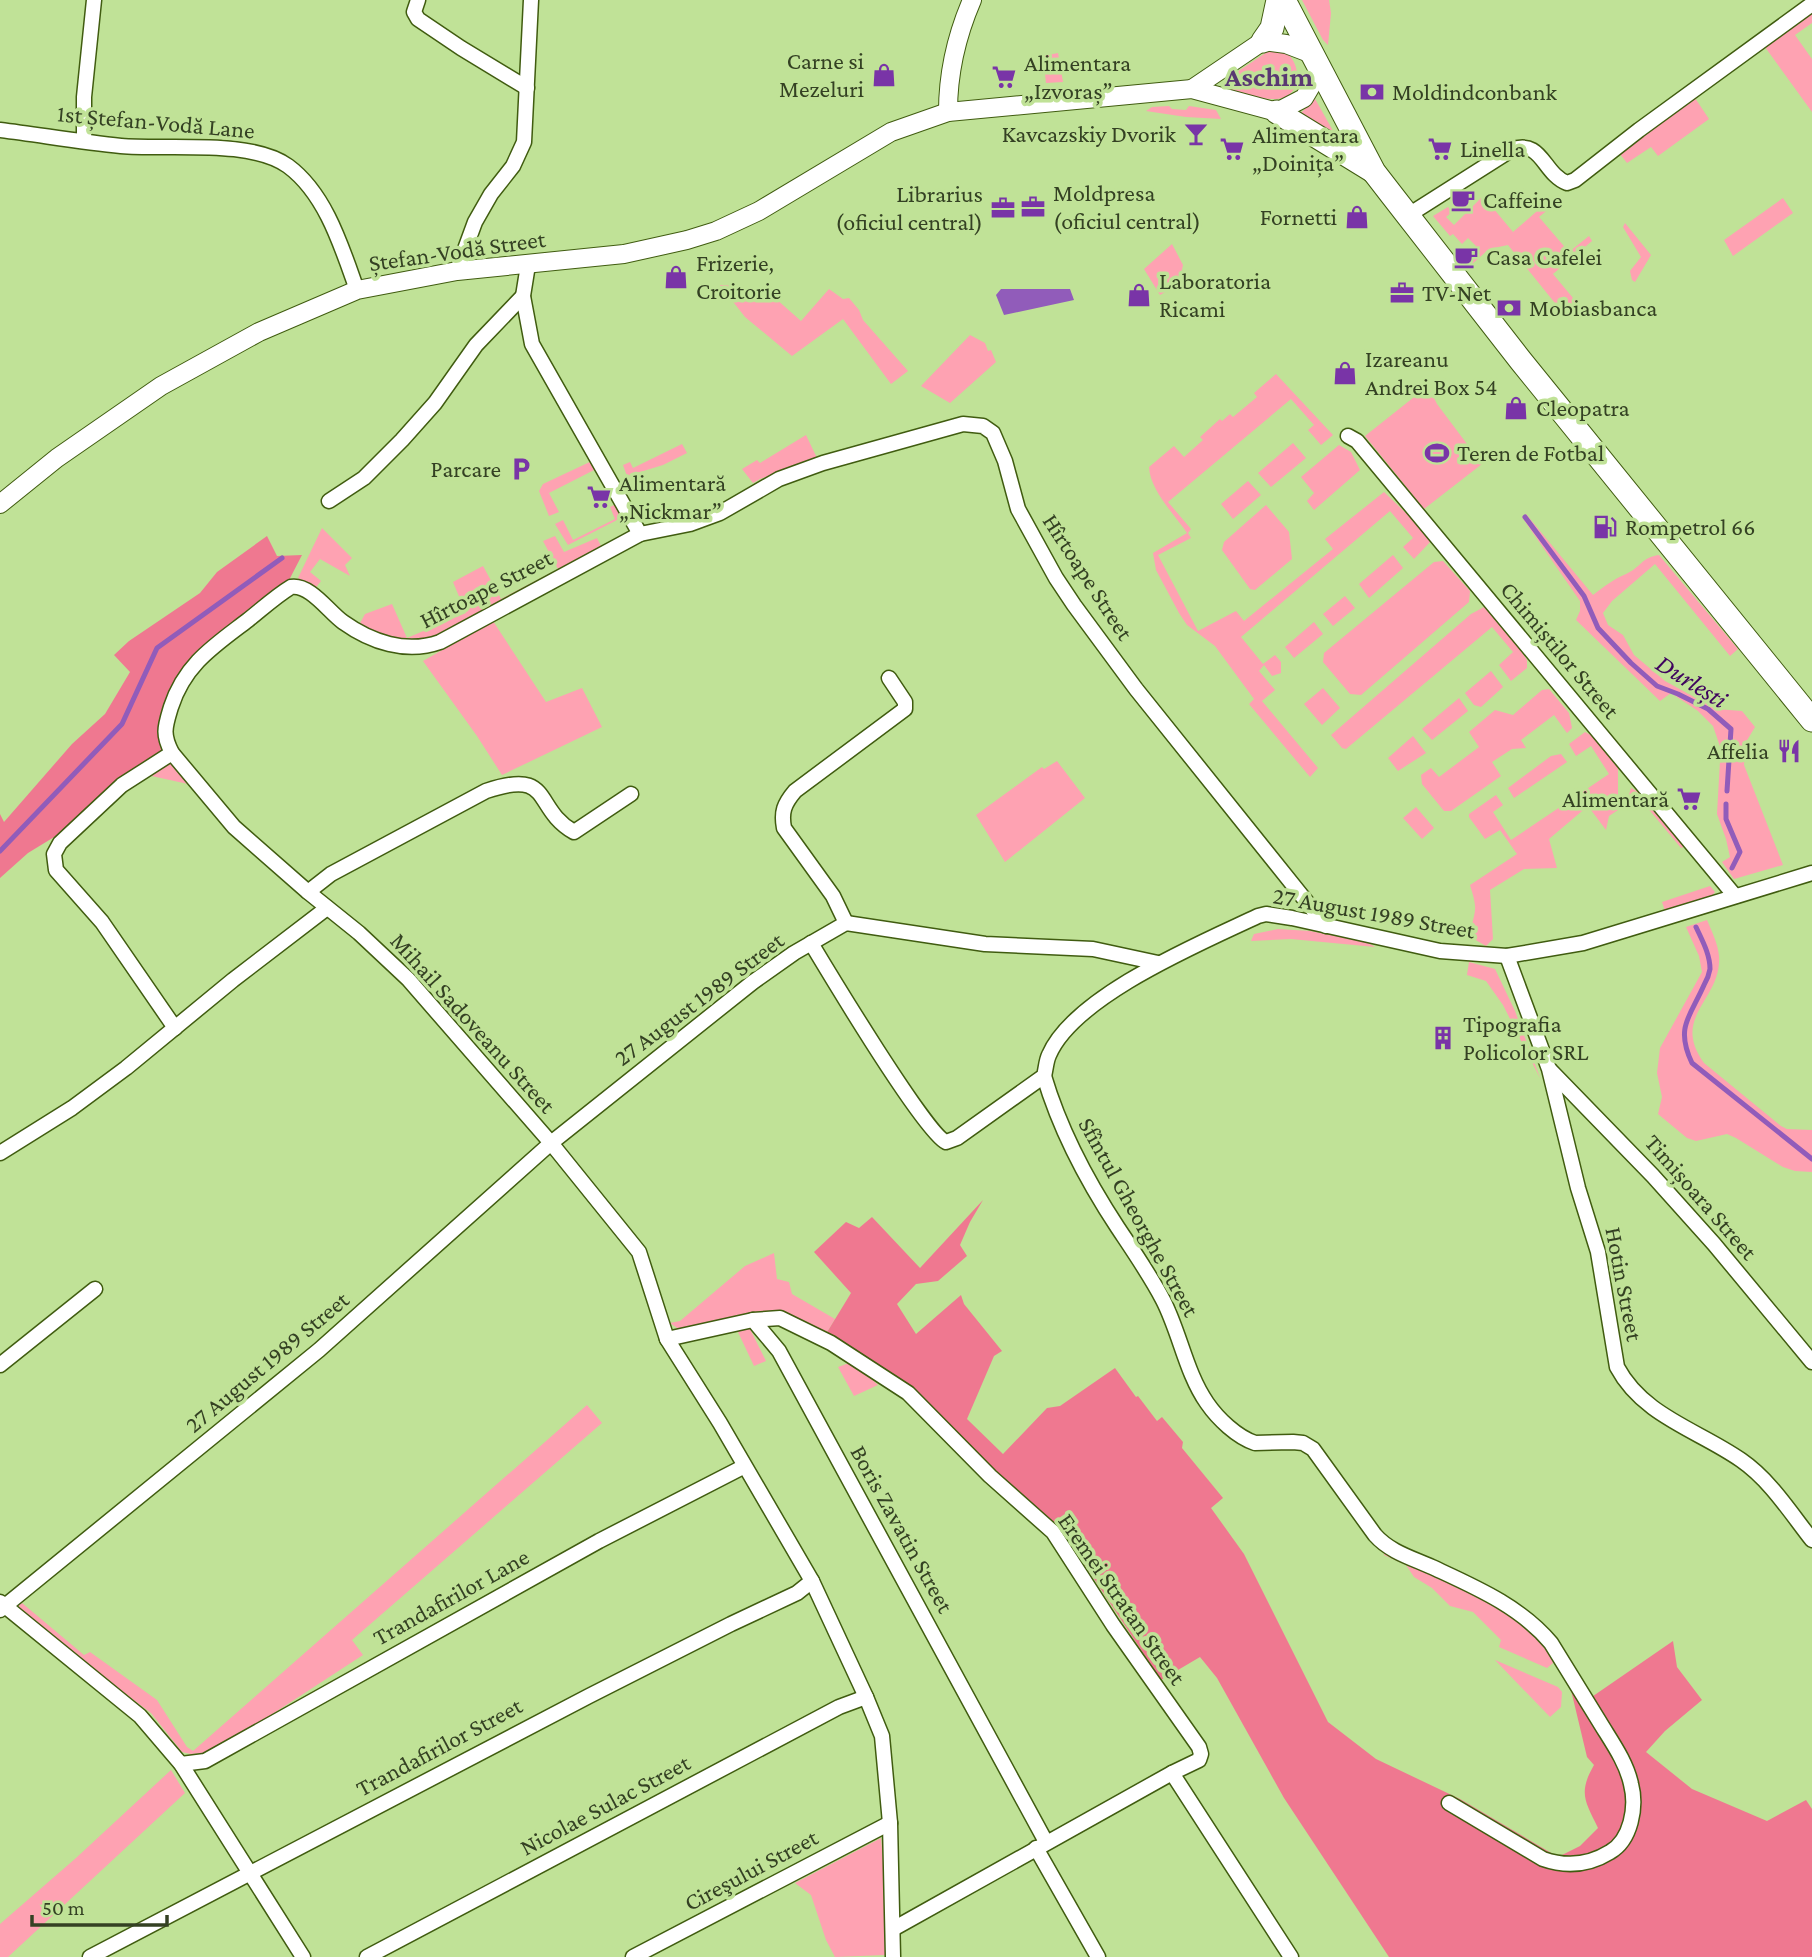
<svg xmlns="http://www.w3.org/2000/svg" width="1812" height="1957" font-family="'Crimson Pro',serif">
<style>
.green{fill:#fea2b2}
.forest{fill:#ef7890}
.water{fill:#915cba}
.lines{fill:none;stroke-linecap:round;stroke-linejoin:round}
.stream{stroke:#915cba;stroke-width:5}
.minor-casing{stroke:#405c10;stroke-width:17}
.tertiary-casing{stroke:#405c10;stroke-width:20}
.primary-casing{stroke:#405c10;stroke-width:25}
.minor{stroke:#fff;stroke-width:14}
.tertiary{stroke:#fff;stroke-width:18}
.primary{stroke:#fff;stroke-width:23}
.labels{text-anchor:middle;stroke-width:7;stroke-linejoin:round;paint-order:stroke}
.poi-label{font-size:24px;fill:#344123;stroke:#c0e297;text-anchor:start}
.street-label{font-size:24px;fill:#344123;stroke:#c0e297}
.water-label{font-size:26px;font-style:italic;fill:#3e035e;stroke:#c0e297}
.quarter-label{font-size:28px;font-weight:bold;fill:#593872;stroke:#c0e297}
</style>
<rect width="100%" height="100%" fill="#c0e297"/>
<g class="green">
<path d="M1302,0h27l2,13 -3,32 -5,-5z"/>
<path d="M1812,11v12l-17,12 17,24v53l-47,-65z"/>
<path d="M1275,50l11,2c16,13 17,45 -10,47 -14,1 -31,-6 -45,-8l-3,-13 39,-26z"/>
<path d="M1058,53l5,29 -17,1 -3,-27z"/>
<path d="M1314,97l23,41 -42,-22 8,-5z"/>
<path d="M1695,98l14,21 -51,37 -7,-9 -24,16 -7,-9z"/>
<path d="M1169,106l3,3 14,1 3,-4 27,4 5,9 -35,-2 -40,-6 6,-4z"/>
<path d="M1483,196l30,36 39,-34 4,5 -17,14 30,35 20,-16 3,5 -39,33 30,36 -16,8 -59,-73 -19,4 -18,16 -5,-13 2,-2 2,2 6,-6 -8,-8 -6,6 -9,-10 -3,2 -17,-20 15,-9 4,5 -6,5 8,8z"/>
<path d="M1783,198l10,15 -60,43 -9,-16z"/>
<path d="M1625,223l26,32 -16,27 -3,-2 -2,-9 11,-14 -18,-30z"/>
<path d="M1172,244l11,21 -4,19 -19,11 -16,-26z"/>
<path d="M720,285l20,1 35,12 26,23 28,-32 14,10 6,-1 10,12 4,10 45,51 -17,13 -48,-65 -51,37 -47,-39z"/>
<path d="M970,335l15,8 3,8 3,-1 5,12 -46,41 -29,-17z"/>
<path d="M1276,374l57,61 -12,10 -13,-15 6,-5 -23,-26 -123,103 23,27 -3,4 3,5 -33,17 40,76 38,-20 8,10 89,-72 -8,-10 59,-47 49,47 -19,20 -11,-12 10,-9 -23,-27 -149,126 22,27 12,-9 6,7v11l-9,3 -8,-11 -5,6 16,19 -13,11 56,67 -8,9 -61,-73 5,-5 -39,-53 -28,-21 -8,-12 -23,-43 -3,-17 34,-20c-13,-19 -37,-43 -38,-66l25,-21 10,11 19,-17 -3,-3 20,-18 2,2 8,-7 3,3 24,-20 -3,-4z"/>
<path d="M1428,386l9,18 45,60 -58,45 -59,-73z"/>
<path d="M806,435l11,23 -57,21 -7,4 -11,-14 15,-9 3,3z"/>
<path d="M1293,443l13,15 -35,29 -13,-14z"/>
<path d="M682,444l5,9 -24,12 -36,11 -4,-11 7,-3 3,6z"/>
<path d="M1339,445l12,7 9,18 -46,40 -7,-9 7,-8 -13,-16z"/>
<path d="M594,460l4,8 -49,25 10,19 -10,4 -10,-25 4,-7z"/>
<path d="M1248,481l13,14 -28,24 -12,-15z"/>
<path d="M616,504l7,13 -55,28 -13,-21 8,-4 10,20 42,-21 -5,-12z"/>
<path d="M1266,505l23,27 3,27 -37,31 -5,-1 -28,-39 2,-8z"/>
<path d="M1526,514l67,81c12,-9 19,-15 33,-21 14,-6 16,-17 33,-19l79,94 -8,7 -75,-92 -43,37 -9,12 5,12 15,10 11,20 31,26 51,28 26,2 13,16 -9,15 -2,23 39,100 -49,14 -12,-17 8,-5 -4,-18 -9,-25 3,-53 4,-3 -11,-32 -15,-15 -27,-18 -11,8 -84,-81 4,-9v-10l-58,-84z"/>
<path d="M322,528l30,30 -7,7 5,11 -30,-17 -10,13 11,9 -8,10 -15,-13z"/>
<path d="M555,536l9,16 33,-14 6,12 -181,92 -27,-3 -36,-14 6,-11 27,-10 15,34 59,-25 -13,-31 30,-16 18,33 57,-30 -15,-28z"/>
<path d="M1393,555l10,13 -34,30 -10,-14z"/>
<path d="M1443,561l27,30 -1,11 -108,93 -11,-1 -27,-32 1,-9 110,-91z"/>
<path d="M1345,596l10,12 -22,18 -10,-12z"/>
<path d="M1486,606l14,14 27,40v8l-16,13 -12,-16 14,-13 -21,-25 -146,122 -4,-1 -11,-13 140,-121z"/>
<path d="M493,621l53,81 36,-14 20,39 -100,48 -25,-39 -54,-75z"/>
<path d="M1314,622l9,12 -29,24 -9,-11z"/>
<path d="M1491,671l12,16 -22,20 -7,-2 -9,-12z"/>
<path d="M1323,688l17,20 -18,17 -18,-21z"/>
<path d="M1549,689l20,24 3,15 -5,5 -13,-18 -33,25 5,8 -14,1 -20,13 9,14 -50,35h-7l-22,-27 -1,-9 10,-7 8,9 40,-30 -10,-15 26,-22 18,5 29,-25z"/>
<path d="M1459,698l9,13 -36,29 -10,-11z"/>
<path d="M1585,732l11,6 22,29v43l-9,6 -3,14 -18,-24 -39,33 8,29 -33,1 -34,21 3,49 -7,7 -12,-7c-5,-12 0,-18 1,-29 1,-7 -3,-18 -5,-25l47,-31 -17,-24 -15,9 -16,-22v-3l27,-19 7,10 -10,7 18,28 98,-66 -18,-28 -15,10 -7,-12z"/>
<path d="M1413,736l13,17 -28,18 -10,-13z"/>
<path d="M1561,754l6,8 -53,36 -6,-10 43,-32z"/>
<path d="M171,760l17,24 -41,-9z"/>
<path d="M1057,761l28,37 -80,64 -29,-47 66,-48 2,2z"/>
<path d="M1631,788l11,6 44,52 -5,2 -40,-48 -5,-1 -6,3 -2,-4z"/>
<path d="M1416,807l18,21 -12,11 -19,-21z"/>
<path d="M1710,886l5,6 -4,5 -46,14 -3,-9z"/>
<path d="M1707,920c5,12 11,24 12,36 3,44 -49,60 -15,107l77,63 6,3 25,1v42l-17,-1 -12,-4 -47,-29 -9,-4 -31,7 -9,-3 -29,-24 4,-17 -5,-24 3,-25 42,-76 -3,-16 -13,-29z"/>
<path d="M1278,929l32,2 57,11 8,5 -84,-8 -40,2 3,-7z"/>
<path d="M1469,962l26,7 20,42 25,67 -37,-73 -17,-24 -19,-6z"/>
<path d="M774,1253l3,26 12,3 3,12 43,25 -9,15 -48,-23 -98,19 -10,-7 10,-2 65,-55z"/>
<path d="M750,1329l16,32 -12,5 -17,-36z"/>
<path d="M852,1362l26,23 -24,11 -16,-29z"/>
<path d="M587,1405l15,18 -250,217 11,15 -149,97 -23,2 -9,-2 -31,-39 -79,-59 -54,-48 4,-3 62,52 6,-3 67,48 30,47 6,4z"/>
<path d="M1384,1551l129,62 37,37 3,13 -6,5 -48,-21 2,-7 -28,-28 -23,-6 -18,-18 -18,-11 -8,-12 -22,-10z"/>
<path d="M1495,1660l63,27 4,5 -1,15 -11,10z"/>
<path d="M171,1770l14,23 -177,164h-8v-33l76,-66z"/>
<path d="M881,1838l5,58 -1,59 -50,2 -9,-17 -15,-45 -16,-12z"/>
</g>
<g class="forest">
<path d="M267,536l10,20 25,-1 -15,29 -92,73 -35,77 1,18 -97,79 -36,22 -28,25v-64l4,8 68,-78 33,-30 25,-42 -16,-17 15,-14 71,-48 17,-21z"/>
<path d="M983,1200l-13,22 -10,23 7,11 -29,25 -22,3 -19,20 19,30 45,-39 3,9 38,47 -8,5 -27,63 36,35 44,-46 13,-2 55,-38 21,29 2,-1 19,25 5,-4 21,25 -1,6 41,50 -12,10 33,46 84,168 48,37 84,40 98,58 22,-11 18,-18c-13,-27 -20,-35 -4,-63l-7,-8 -16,-67 12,13 90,-62 4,26 25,33 -37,31 -19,21 46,37 75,32 39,-21 6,9v148h-423l-105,-159 -67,-120 -17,-21 -39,23 -98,-148 -73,-64 -164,-134 25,-41 -37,-41 32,-30 13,6 13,-11 48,51z"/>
</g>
<path class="water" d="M1001,289h69l4,11 -70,15 -8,-20z"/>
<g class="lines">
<g class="stream">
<path d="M1525,517l59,79 14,32 33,35 26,23 21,8 30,15 23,20 -4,62"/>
<path d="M1726,804v15l14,33 -8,16"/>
<path d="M0,851l122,-127 35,-76 125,-90"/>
<path d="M1696,927c6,13 14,27 14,42 -1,6 -3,11 -6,16 -14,32 -29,42 -12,78l120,96"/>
</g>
<g class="minor-casing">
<g id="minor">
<path d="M418,0l-4,12 4,7 43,29 66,40"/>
<path d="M0,130c40,5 81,12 121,16 48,4 130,-7 167,20 38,28 54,82 69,124"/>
<path d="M84,141v-44l10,-97"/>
<path d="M1407,216l104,-66c31,-12 32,24 56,33l8,-3 64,-50 173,-126"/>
<path d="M528,265l-5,31 9,48 108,190 50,-10 30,-11 59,-34 44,-16 140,-39 20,2 10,7 12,28 13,48 38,69 18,27 62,84 190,237"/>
<path d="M457,271l18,-49 16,-28 22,-28 11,-24 7,-142"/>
<path d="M1348,436l9,5 378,455"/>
<path d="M329,501l35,-23 38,-38 33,-37 41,-58 47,-49"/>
<path d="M640,534l-200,108c-34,12 -69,0 -97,-20 -15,-11 -33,-38 -52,-35 -15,9 -29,22 -43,33 -34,26 -63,44 -77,87 -6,20 -9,27 1,46l62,74 74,65 51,41 49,46 143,164 88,109 28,87 53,84 92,158 54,116 16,39 8,87 3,134"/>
<path d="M172,753l-50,32 -62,58 -6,11 2,16 46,52 73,106"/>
<path d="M308,892l23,-18 155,-83c68,-23 46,17 88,41l57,-38"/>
<path d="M846,923l-13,-27 -49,-68c-3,-16 0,-24 11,-37l110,-82v-7l-16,-24"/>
<path d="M811,943c18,30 115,191 135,199l11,-4 87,-62c2,-7 2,-15 5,-21 25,-59 152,-112 209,-139l8,-2 26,4 148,33 67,5 76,-13 229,-70"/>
<path d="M1507,956l42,113 29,119 20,64 19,115c26,49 81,63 124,93 29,20 49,52 71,80"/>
<path d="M1550,1070l103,106 61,68 98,118"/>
<path d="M1044,1076c16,54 43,105 74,152 16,24 32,47 45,72 17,33 23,73 44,103 11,16 30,34 48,40l38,-1 10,1 10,6 62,86c15,17 37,23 57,32 43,20 88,39 119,76 16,26 32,52 48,78 12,20 27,40 32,63 6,23 0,56 -21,68 -21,13 -44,15 -67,7l-94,-56"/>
<path d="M0,1153l72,-45 54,-40 107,-88 94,-72"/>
<path d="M753,1320l27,-2 51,25 77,50 82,83 63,56 60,93 86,122 2,7 -2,6 -27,13 119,184"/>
<path d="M667,1339l86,-19 26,31 267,491"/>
<path d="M0,1365l95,-76"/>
<path d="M0,1602l140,114 41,48 122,193"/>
<path d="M0,1610l319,-260 232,-207 202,-161 41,-29 52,-30 139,21 108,5 65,14"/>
<path d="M181,1764l24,-3 394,-220 144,-74"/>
<path d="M1036,1848l62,109"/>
<path d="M893,1929l279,-156"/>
<path d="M90,1957l499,-261 142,-72 66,-31 15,-12"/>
<path d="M367,1957l472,-250 27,-10"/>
<path d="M633,1957l257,-134"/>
</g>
</g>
<g class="tertiary-casing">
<g id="tertiary">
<path d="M1192,89l71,-48 23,3 26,10"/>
<path d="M948,112c0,-40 8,-75 24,-112"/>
<path d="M0,504l57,-46 104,-72 98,-54 98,-42 100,-19 167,-17 63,-14 29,-9 43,-20 132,-79 57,-20 244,-23 85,23 27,-14 16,-27"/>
</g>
</g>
<g class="primary-casing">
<g id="primary">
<path d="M1284,0l90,172 17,22 130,167 291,359"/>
<path d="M1263,41l9,-13 6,-28"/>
<path d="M1277,112l96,59"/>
</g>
</g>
<use href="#minor" class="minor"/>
<use href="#tertiary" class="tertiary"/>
<use href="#primary" class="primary"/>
</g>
<defs>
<g id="shop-bare" transform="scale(1.89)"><path d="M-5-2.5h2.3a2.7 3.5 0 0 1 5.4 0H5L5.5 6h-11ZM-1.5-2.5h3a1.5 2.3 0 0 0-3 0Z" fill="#7934a7" stroke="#c0e297" stroke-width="2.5" paint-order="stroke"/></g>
<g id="supermarket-bare" transform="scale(1.89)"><path d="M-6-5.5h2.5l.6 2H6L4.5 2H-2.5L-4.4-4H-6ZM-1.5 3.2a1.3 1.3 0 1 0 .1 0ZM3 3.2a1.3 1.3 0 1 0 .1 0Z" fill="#7934a7" stroke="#c0e297" stroke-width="2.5" paint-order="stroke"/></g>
<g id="bank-bare" transform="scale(1.89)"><path d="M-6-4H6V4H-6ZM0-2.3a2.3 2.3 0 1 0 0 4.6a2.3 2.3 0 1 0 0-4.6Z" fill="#7934a7" stroke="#c0e297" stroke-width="2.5" paint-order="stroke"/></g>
<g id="bar-bare" transform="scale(1.89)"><path d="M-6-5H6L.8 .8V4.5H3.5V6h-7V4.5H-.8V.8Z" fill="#7934a7" stroke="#c0e297" stroke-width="2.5" paint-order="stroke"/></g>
<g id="cafe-bare" transform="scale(1.89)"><path d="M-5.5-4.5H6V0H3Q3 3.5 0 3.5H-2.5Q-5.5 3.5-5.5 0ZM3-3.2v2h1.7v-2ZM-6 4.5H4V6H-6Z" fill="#7934a7" stroke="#c0e297" stroke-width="2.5" paint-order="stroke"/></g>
<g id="office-bare" transform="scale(1.89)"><path d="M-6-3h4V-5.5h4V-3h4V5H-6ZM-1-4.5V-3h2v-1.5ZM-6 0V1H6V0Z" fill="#7934a7" stroke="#c0e297" stroke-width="2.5" paint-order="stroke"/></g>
<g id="stadium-bare" transform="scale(1.89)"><path d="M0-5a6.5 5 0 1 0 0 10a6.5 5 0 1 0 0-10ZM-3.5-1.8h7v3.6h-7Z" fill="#7934a7" stroke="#c0e297" stroke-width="2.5" paint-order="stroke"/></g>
<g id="parking-bare" transform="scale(1.89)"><path d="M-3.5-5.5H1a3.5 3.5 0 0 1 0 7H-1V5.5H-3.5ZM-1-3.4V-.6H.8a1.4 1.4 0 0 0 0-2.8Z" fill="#7934a7" stroke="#c0e297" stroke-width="2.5" paint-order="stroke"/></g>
<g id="fuel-bare" transform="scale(1.89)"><path d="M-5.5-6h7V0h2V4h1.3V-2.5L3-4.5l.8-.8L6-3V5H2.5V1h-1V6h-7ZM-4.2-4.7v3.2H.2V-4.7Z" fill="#7934a7" stroke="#c0e297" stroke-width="2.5" paint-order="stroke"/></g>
<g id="restaurant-bare" transform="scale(1.89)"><path d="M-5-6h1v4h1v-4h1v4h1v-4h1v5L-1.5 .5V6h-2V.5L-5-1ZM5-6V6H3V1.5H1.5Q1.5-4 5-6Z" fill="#7934a7" stroke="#c0e297" stroke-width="2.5" paint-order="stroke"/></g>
<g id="building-bare" transform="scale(1.89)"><path d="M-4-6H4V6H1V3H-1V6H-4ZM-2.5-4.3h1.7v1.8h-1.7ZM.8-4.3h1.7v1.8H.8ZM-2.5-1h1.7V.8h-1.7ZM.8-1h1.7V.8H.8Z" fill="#7934a7" stroke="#c0e297" stroke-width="2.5" paint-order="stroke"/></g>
</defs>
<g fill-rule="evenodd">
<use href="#shop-bare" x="884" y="75"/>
<use href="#supermarket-bare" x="1004" y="77"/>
<use href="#bank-bare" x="1372" y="92"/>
<use href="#bar-bare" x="1196" y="134"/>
<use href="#supermarket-bare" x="1232" y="149"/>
<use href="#supermarket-bare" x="1440" y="149"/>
<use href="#cafe-bare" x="1463" y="200"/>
<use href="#office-bare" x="1033" y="207"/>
<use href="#office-bare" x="1003" y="208"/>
<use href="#shop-bare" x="1357" y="217"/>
<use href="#cafe-bare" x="1466" y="257"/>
<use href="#shop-bare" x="676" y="277"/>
<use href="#office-bare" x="1402" y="293"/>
<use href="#shop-bare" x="1139" y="295"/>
<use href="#bank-bare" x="1509" y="308"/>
<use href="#shop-bare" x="1345" y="373"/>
<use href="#shop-bare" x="1516" y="408"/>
<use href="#stadium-bare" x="1437" y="453"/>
<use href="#parking-bare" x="521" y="469"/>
<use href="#supermarket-bare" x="599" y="497"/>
<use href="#fuel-bare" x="1605" y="527"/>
<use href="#restaurant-bare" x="1789" y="751"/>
<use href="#supermarket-bare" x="1689" y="799"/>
<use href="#building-bare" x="1443" y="1038"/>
</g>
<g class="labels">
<g class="poi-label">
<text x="864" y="69" text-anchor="end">Carne si<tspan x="864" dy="28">Mezeluri</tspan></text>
<text x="1024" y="71">Alimentara<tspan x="1024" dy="28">„Izvoraș”</tspan></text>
<text x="1392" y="100">Moldindconbank</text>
<text x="1176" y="142" text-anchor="end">Kavcazskiy Dvorik</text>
<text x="1252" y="143">Alimentara<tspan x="1252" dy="28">„Doinița”</tspan></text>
<text x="1460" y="157">Linella</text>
<text x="1053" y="201">Moldpresa<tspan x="1053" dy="28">(oficiul central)</tspan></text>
<text x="983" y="202" text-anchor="end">Librarius<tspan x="983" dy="28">(oficiul central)</tspan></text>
<text x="1483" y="208">Caffeine</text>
<text x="1337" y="225" text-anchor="end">Fornetti</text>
<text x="1486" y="265">Casa Cafelei</text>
<text x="696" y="271">Frizerie,<tspan x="696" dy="28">Croitorie</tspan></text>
<text x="1159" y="289">Laboratoria<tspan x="1159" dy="28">Ricami</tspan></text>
<text x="1422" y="301">TV-Net</text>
<text x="1529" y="316">Mobiasbanca</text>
<text x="1365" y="367">Izareanu<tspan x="1365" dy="28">Andrei Box 54</tspan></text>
<text x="1536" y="416">Cleopatra</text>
<text x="1457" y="461">Teren de Fotbal</text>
<text x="501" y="477" text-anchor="end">Parcare</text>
<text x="619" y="491">Alimentară<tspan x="619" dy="28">„Nickmar”</tspan></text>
<text x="1625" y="535">Rompetrol 66</text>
<text x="1769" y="759" text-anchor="end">Affelia</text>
<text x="1669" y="807" text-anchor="end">Alimentară</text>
<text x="1463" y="1032">Tipografia<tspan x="1463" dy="28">Policolor SRL</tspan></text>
</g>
<g class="street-label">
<text transform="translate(156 122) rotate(5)" y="8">1st Ștefan-Vodă Lane</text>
<text transform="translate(457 251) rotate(-8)" y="8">Ștefan-Vodă Street</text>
<text transform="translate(1088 577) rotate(57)" y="8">Hîrtoape Street</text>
<text transform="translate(486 589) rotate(-27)" y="8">Hîrtoape Street</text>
<text transform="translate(1560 650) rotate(50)" y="8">Chimiștilor Street</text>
<text transform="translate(1374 913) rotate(10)" y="8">27 August 1989 Street</text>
<text transform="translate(699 999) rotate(-37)" y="8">27 August 1989 Street</text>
<text transform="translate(473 1023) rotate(48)" y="8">Mihail Sadoveanu Street</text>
<text transform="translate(1701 1197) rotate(49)" y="8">Timișoara Street</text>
<text transform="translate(1139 1217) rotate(61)" y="8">Sfîntul Gheorghe Street</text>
<text transform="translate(1624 1284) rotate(79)" y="8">Hotin Street</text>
<text transform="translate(267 1362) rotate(-40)" y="8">27 August 1989 Street</text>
<text transform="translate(902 1529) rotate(61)" y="8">Boris Zavatin Street</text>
<text transform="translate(451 1597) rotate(-29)" y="8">Trandafirilor Lane</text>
<text transform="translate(1122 1599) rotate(55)" y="8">Eremei Stratan Street</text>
<text transform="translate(439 1747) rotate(-28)" y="8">Trandafirilor Street</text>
<text transform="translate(605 1805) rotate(-28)" y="8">Nicolae Sulac Street</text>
<text transform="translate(751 1870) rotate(-28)" y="8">Cireşului Street</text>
</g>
<g class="water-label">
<text transform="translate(1692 681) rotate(32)" y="9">Durlești</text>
</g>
<g class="quarter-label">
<text x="1269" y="86">Aschim</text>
</g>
</g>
<path d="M32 1915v10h135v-10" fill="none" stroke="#344123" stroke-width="3.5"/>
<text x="42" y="1915" font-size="21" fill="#344123" stroke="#c0e297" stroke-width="5" paint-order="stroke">50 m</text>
</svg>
